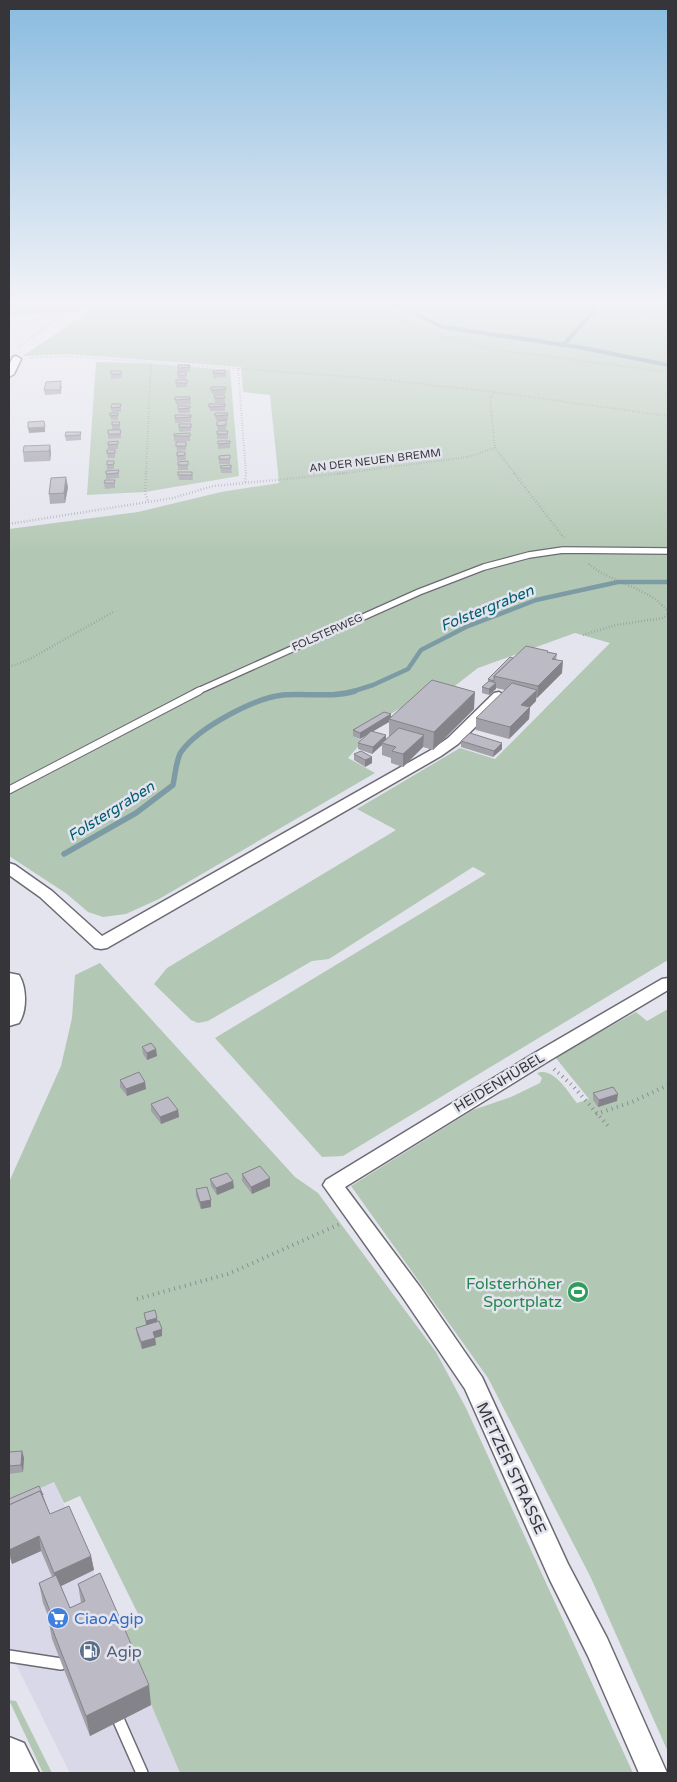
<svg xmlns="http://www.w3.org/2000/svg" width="677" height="1782" font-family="'Varela Round',sans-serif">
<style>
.built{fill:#d9d8e9}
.green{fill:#b3c8b4}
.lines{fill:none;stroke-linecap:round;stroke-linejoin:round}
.stream-far2{stroke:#7d9ba4;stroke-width:4}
.stream-far1{stroke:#7d9ba4;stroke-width:4.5}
.stream{stroke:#7d9ba4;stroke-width:5.5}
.service-far2-casing{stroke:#6c6b73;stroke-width:8}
.service-far1-casing{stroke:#6c6b73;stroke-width:9}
.service-casing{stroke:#6c6b73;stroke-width:14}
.minor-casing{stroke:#6c6b73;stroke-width:3}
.primary-casing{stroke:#6c6b73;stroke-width:3}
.path-far2{stroke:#8d8d94;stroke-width:2;stroke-dasharray:0.5 2;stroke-linecap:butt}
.path-far1{stroke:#8d8d94;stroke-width:2.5;stroke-dasharray:0.5 2.5;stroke-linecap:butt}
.path{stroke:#8d8d94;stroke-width:4;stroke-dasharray:1 4.5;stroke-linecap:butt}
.service-far2{stroke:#fff;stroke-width:5.5}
.service-far1{stroke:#fff;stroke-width:7}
.service{stroke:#fff;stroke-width:11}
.minor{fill:#fff;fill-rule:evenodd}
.primary{fill:#fff;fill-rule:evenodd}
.wall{fill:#a2a1a9;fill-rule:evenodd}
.shaded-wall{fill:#84838a}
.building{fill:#bcbbc5;stroke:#84838a}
.labels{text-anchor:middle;stroke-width:5;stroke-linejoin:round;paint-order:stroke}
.far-street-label{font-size:11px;fill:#36363a;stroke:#e4e4ee}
.street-label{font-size:14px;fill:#36363a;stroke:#e4e4ee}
.water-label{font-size:15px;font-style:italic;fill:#015d6e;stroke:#e4e4ee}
.near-leisure-label{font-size:16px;fill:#27864d;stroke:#e4e4ee;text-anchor:end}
.near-street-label{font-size:16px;fill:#36363a;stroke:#e4e4ee}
.near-shop-label{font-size:16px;fill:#366cbe;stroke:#e4e4ee;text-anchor:start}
.near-service-label{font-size:16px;fill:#4e5e75;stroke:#e4e4ee;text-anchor:start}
</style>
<rect width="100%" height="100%" fill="#e4e4ee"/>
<path class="built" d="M54,1482l82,186 44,105h-110l-61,-123v-148z"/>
<g class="green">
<path d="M9,303h659v657l-325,196 -21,1 -107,-119 271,-164 -13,-7 -144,92 -17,2 -104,60 -10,2 -7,-3 -37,-36 13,-16 229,-138 -39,-21 103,-61 35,11 115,-116 -35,-10 -97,35 -35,27 -39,15 -5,-1 -45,27 9,5 -15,17 27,15 -216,126 -33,15 -23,3 -15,-5 -21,-18 -58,-38v-327l129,-17 83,-20 58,-9 -9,-88 -27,-3 -2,-25 -174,-13 -44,2 68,-46 -82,7z"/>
<path d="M96,362l47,1 87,7 9,106 -94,16 -58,3z"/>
<path d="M100,963l195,214 23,16 118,159 30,56 167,365h-453l-59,-140 21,-11 -62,-126 -16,7 -10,-21 -45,20v-320l52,-116 11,-48 3,-43z"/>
<path d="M668,1009v743l-77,-174 -103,-200 -137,-192 122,-76 38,-13 29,-14 2,-5 -5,-5c17,-6 31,19 40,30l12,-4 -34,-42 81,-45 11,9z"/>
<path d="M9,1700l7,1 36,72h-9z"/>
</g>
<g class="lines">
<g class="stream-far2">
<path d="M391,303l52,24 135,20 90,18"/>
<path d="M563,345l33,-36"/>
</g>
<path class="stream-far1" d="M351,692l22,-7 35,-16 13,-19 45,-23 70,-27 82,-18h50"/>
<path class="stream" d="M64,854l72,-41 37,-28c2,-9 3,-25 8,-33 17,-24 73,-54 102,-57 24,-2 49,3 72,-4"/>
<g class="service-far2-casing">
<path id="service-far2" d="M196,692l223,-100 65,-25 45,-12 34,-5 105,1"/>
</g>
<g class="service-far1-casing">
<path id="service-far1" d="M9,790l190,-99"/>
</g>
<g class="service-casing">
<g id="service">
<path d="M9,1656l52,8"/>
<path d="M119,1721l23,52"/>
</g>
</g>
<g class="minor-casing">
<g id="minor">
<path d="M16,356l5,3 -7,15 -5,3v-12l4,-8z"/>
<path d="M499,692l7,4 -2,3 -46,45 -17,12 -334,192 -6,1 -6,-1 -55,-51 -31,-22v-12l6,2 37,26 50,45 329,-186 17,-12 46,-45z"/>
<path d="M668,978v12l-121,72 -202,125 75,100 62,90 86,187 39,74 60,135h-28l-51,-117 -38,-76 -85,-191 -61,-90 -81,-114 3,-5 207,-126 129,-75z"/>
</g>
</g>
<g class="primary-casing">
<g id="primary">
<path d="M9,973l10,2c8,13 8,36 0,48l-10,3z"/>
<path d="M9,1737l15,6 15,30h-30z"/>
</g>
</g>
<g class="path-far2">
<path d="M366,303l62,30 63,16 177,23"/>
<path d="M590,303l20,3 40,-3"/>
<path d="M617,308l51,10"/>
<path d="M9,325l107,-22"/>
<path d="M18,347l44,-31"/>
<path d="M30,358l36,-2 300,22 129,14 173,24"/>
<path d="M238,368l8,106"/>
<path d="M495,392l-5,6 5,50 20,26"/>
<path d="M146,474l5,-112"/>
<path d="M337,474l131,-17 27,-9"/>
</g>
<g class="path-far1">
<path d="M146,473l-1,19 3,10"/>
<path d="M514,473l50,65"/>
<path d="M245,482l1,-9"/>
<path d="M9,524l164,-26 40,-12 134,-13"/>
<path d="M589,564c23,20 61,23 79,48"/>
<path d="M583,635l33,-10 47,-7 5,-4"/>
<path d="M9,667l19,-7 87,-49"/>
</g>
<g class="path">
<path d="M554,1069l19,17 35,40"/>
<path d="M596,1114l36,-12 36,-17"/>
<path d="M137,1299l91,-25 112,-50"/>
</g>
<use href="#service-far2" class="service-far2"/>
<use href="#service-far1" class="service-far1"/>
<use href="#service" class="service"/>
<use href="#minor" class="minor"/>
<use href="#primary" class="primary"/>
</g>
<g class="wall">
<path d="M178,365h12v7h-4v7h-8z"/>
<path d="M111,371h10l1,7 -11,1z"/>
<path d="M213,371l13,2v4l-13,1z"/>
<path d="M176,380h11v7l-11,1z"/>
<path d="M62,386l-1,8 -16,1 -1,-5z"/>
<path d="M211,387h14l1,7h-14z"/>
<path d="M214,395h10l1,8h-10z"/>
<path d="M175,397h15l1,7 -15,1z"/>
<path d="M121,404v8h-9l-1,-4z"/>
<path d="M209,404h16v7h-15z"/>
<rect x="178" y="406" width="12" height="7"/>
<path d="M110,413h8v7h-7z"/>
<path d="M215,413h12l1,7h-12z"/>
<path d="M175,415h16v7l-16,1z"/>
<path d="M226,420v10h-8l-1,-9z"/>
<path d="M120,422v8h-8v-5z"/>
<path d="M179,424h12v7l-12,1z"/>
<path d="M121,430v8l-13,1v-5z"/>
<rect x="217" y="431" width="11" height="8"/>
<path d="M81,432v8l-15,1 -1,-5z"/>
<path d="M190,433v8h-16v-7z"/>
<path d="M118,441v8h-10v-4z"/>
<path d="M218,441h12v7l-12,1z"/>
<path d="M176,442h10v8l-9,1z"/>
<path d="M50,445l1,9 -1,7 -26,1 -1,-10z"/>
<path d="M115,450v8h-7l-1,-5z"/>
<path d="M177,452h8l1,8 -9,1z"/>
<path d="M230,455v9h-11v-8z"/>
<path d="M114,461v8l-7,1v-5z"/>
<path d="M188,461v9h-10v-8z"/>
<path d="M231,465l1,8h-11l-1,-7z"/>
<path d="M119,470v8l-13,1v-5z"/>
<path d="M178,472h14l1,8h-14z"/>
<path d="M115,480v8l-10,1 -1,-6z"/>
<path d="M68,487l-3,16 -15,1 -1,-10z"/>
<path d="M548,652l9,2 -1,6 6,13 -25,25h-1v3l-6,6 -1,12 -20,20 -33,-9v-12l29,-28 -9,-2 -7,7 -7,-2v-6l6,-5v-3l25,-21z"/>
<path d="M474,709l-41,41 -10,-3 -20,20 -12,-4v-5l-9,-3v-10l-10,9 -14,-5v-6l9,-8 -7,4 -7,-3v-6l38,-16v3zM389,722v15l-3,2 -13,-8z"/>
<path d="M461,741l41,2v6l-9,8 -32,-10z"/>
<path d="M354,754l18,9 -7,4 -11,-7z"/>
<path d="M142,1047l15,9 -10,4 -4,-6z"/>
<path d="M120,1080l25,2 1,7 -19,7 -7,-9z"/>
<path d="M593,1093l24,8 -19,6 -5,-7z"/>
<path d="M151,1104l27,6 1,7 -18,7 -10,-13z"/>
<path d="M242,1174l28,12 -18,8 -10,-13z"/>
<path d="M210,1179l23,2 1,7 -17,7 -6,-9z"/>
<path d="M196,1189l15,11v7l-10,2 -5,-13z"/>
<path d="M144,1313l13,5v4l5,14 -7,2 1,7 -14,4 -5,-14 -1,-7 10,-3z"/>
<path d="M22,1451l2,7 -1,14 -14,2v-22z"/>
<path d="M43,1495l7,19 41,42 3,14 -33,16 9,22 11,-5 -3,-19 73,121 -61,31 -38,-97 -4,-21h1l-6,-15 -4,-20 13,-6 -11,-26 -29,13 -3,-9v-56z"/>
</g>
<g class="shaded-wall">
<path d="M45,427v5l-16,1 -1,-5z"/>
<path d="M50,445l1,9 -1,7 -1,-10z"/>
<path d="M66,477l2,10 -3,16 -1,-10z"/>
<path d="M563,661l-1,12 -25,25 1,-12z"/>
<path d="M496,683v6l-7,6v-6z"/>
<path d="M537,690l-1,11 -6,6 -1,12 -20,20 1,-12 11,-22z"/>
<path d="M475,692l-1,17 -41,41 1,-18z"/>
<path d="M391,714v6l-2,-1v3l-29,17v-6z"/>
<path d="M386,735v6l-4,2v2l-10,9 1,-7z"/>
<path d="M424,735l-1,12 -20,20v-13z"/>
<path d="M502,743v6l-9,8 1,-6z"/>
<path d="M372,757v6l-7,4v-7z"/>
<path d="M156,1049l1,7 -10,4v-7z"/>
<path d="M145,1082l1,7 -19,7 -1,-7z"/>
<path d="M618,1094l-1,7 -19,6 1,-7z"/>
<path d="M178,1110l1,7 -18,7 -1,-7z"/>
<path d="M270,1178v8l-18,8 -1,-7z"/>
<path d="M233,1181l1,7 -17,7 -1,-7z"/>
<path d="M211,1200v7l-10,2 -1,-7z"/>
<path d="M157,1318l1,7 -12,3v-7z"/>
<path d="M162,1329v7l-7,2 1,7 -14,4 -1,-7 12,-10z"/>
<path d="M22,1451l2,7 -1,14 -2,-7z"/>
<path d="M39,1536l2,15 -29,13 -3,-14z"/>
<path d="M91,1556l3,14 -37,18 -3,-15z"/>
<path d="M149,1685l2,20 -61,31 -4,-20z"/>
</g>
<g class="building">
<path d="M178,365h12v2l-12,1z"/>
<path d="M225,370l1,3h-13v-2z"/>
<path d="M111,371h10l1,3h-11z"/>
<rect x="178" y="372" width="8" height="3"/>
<rect x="176" y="380" width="11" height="3"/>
<path d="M61,381l-1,9h-16l2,-8z"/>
<path d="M211,387h14l1,2 -15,1z"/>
<path d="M214,395h10l1,3h-10z"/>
<path d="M175,397h15v2l-15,1z"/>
<path d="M112,404h9l-1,3 -9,1z"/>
<path d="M209,404h16v2l-16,1z"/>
<path d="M178,406h12v2l-12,1z"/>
<path d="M110,413h8v2l-8,1z"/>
<path d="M215,413h12l1,2 -13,1z"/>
<path d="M175,415h16v2l-16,1z"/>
<path d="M226,420v5l-9,1v-5z"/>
<path d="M44,421l1,6 -17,1v-6z"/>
<path d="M112,422h8l-1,3h-7z"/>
<rect x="179" y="424" width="12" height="3"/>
<path d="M108,430h13l-1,4h-12z"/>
<path d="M217,431h11l-1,3h-10z"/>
<path d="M66,432h15l-1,3 -15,1z"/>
<path d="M190,433v3h-16v-2z"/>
<path d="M118,441v3l-10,1v-3z"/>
<path d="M218,441h12v2l-12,1z"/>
<rect x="176" y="442" width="10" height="4"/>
<path d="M50,445l-1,6 -26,1 1,-6z"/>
<rect x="107" y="450" width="8" height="3"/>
<path d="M177,452h8v3l-8,1z"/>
<path d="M230,455v4h-11v-3z"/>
<path d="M107,461h7v3l-7,1z"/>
<path d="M188,461v4h-10v-3z"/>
<path d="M231,465v3h-10l-1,-2z"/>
<path d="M119,470l-1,3 -12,1v-3z"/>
<rect x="178" y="472" width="14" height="3"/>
<path d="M66,477l-2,16 -15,1 2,-16z"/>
<path d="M105,480h10l-1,3h-10z"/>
<path d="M526,646l22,5 -1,1 10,2 -5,5 11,2 -25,25 -44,-10z"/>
<path d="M510,657l3,1 -19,18v5l-6,-2z"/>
<path d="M432,680l43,12 -41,40 -45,-13z"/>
<path d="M489,681l7,2 -7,6 -7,-2z"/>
<path d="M512,683l25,7 -16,15 9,2 -20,20 -34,-9z"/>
<path d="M384,712l7,2 -31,19 -7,-3z"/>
<path d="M399,728l25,7 -21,19 -11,-3 4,-4 -14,-4z"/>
<path d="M371,731l15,4 -13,12 -15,-4z"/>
<path d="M470,733l32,10 -8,8 -33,-10z"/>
<path d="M361,751l11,6 -7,3 -11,-6z"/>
<path d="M151,1043l5,6 -9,4 -5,-6z"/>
<path d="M139,1072l6,10 -19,7 -6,-9z"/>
<path d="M613,1087l5,7 -19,6 -6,-7z"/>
<path d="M168,1097l10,13 -18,7 -9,-13z"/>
<path d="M260,1166l10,12 -19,9 -9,-13z"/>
<path d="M227,1173l6,8 -17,7 -6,-9z"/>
<path d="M207,1187l4,13 -11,2 -4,-13z"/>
<path d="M155,1310l2,8 -11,3 -2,-8z"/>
<path d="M159,1321l3,8 -9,3 2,6 -14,4 -5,-14z"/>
<path d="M22,1451l-1,14 -12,1v-14z"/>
<path d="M39,1486l4,9 -3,-4 -31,14v-6z"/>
<path d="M40,1491l10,23 19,-8 22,50 -37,17 -15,-37 -30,14v-45z"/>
<path d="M100,1573l49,112 -63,31 -38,-98 4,-2 -13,-33 17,-8 14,33 15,-7 -7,-17z"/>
</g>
<linearGradient id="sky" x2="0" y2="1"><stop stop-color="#89bbdf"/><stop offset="0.55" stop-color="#f3f3f7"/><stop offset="1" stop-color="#f3f3f7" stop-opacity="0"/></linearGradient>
<rect width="677" height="552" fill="url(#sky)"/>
<defs>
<g id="stadium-disc" transform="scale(1.125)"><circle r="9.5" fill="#2e9e5b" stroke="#e4e4ee"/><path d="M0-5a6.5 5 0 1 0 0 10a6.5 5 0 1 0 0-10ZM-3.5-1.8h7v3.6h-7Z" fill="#fff"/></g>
<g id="supermarket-disc" transform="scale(1.125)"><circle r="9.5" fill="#3f7fe0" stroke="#e4e4ee"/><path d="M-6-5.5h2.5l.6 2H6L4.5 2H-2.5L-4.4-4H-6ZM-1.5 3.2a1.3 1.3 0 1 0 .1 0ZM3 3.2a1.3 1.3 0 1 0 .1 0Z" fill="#fff"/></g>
<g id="fuel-disc" transform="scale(1.125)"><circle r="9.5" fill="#5c6f8a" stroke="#e4e4ee"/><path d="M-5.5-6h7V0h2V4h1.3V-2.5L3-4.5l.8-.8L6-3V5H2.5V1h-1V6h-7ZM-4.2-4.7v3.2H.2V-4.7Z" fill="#fff"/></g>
</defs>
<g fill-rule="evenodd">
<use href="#stadium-disc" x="578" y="1292"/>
<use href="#supermarket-disc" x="58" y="1618"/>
<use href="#fuel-disc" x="90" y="1651"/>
</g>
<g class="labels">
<g class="far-street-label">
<text transform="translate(375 460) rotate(-7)" y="4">AN DER NEUEN BREMM</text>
<text transform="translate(327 632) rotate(-24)" y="4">FOLSTERWEG</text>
</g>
<g class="street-label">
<text transform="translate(499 1082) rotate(-31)" y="5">HEIDENHÜBEL</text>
</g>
<g class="water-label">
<text transform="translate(487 608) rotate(-22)" y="5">Folstergraben</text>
<text transform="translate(111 811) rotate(-32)" y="5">Folstergraben</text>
</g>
<g class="near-leisure-label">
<text x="562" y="1289">Folsterhöher<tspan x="562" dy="18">Sportplatz</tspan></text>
</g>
<g class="near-street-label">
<text transform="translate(512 1468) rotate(65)" y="6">METZER STRASSE</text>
</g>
<g class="near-shop-label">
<text x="74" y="1624">CiaoAgip</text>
</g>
<g class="near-service-label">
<text x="106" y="1657">Agip</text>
</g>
</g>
<rect width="677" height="1782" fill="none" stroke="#36363a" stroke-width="20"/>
</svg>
